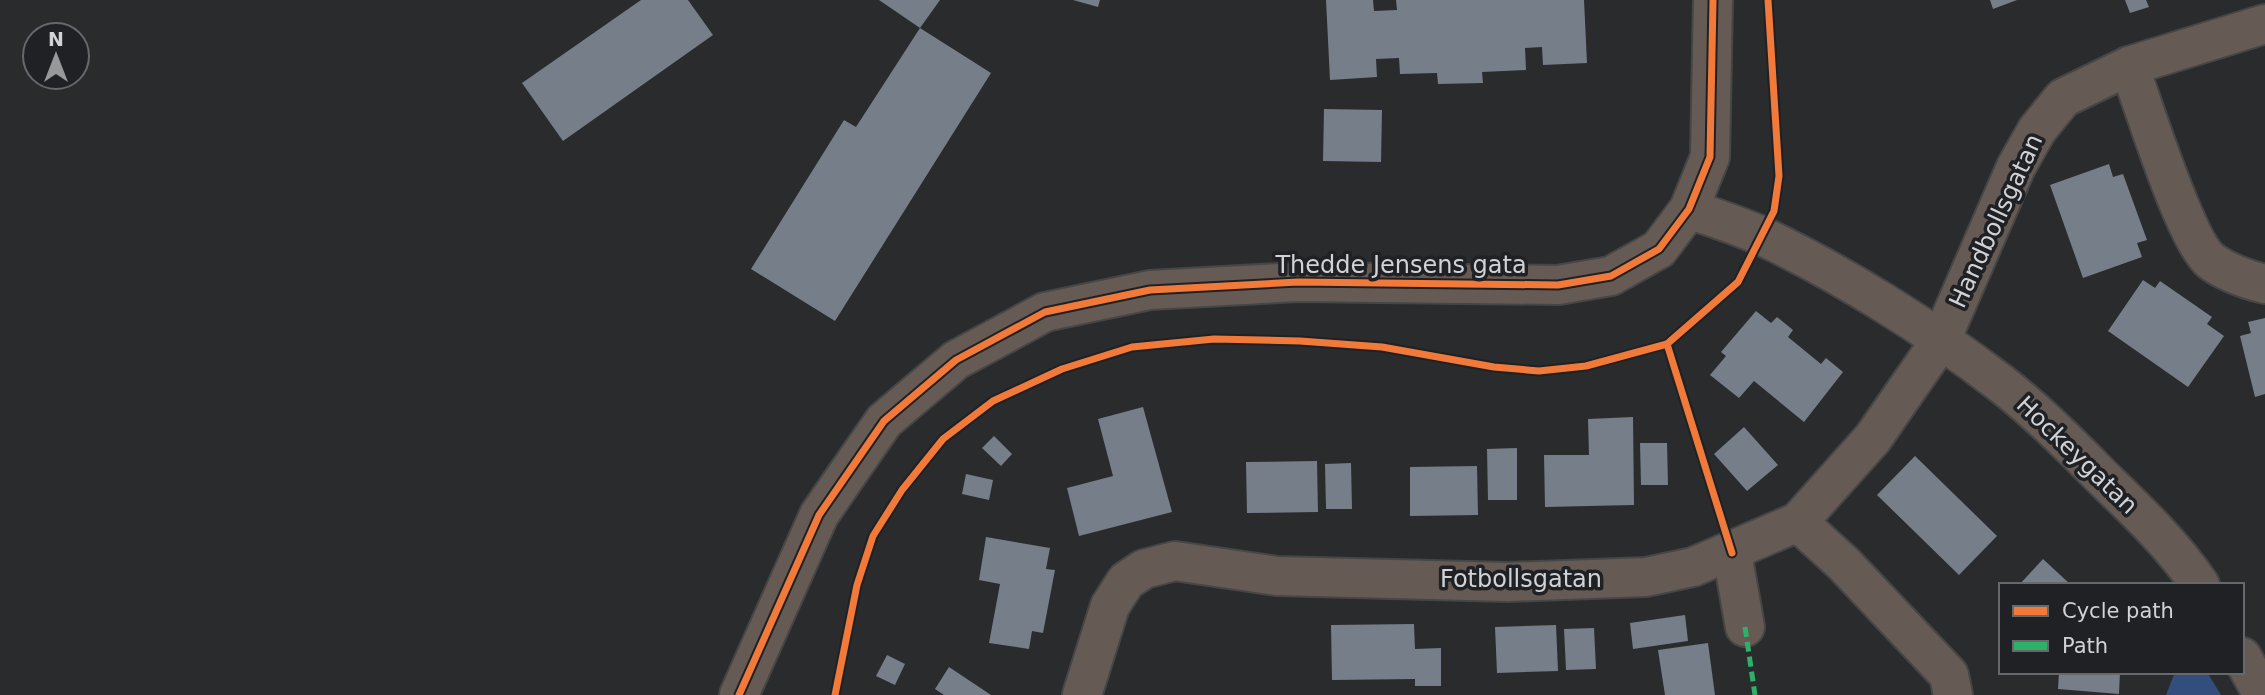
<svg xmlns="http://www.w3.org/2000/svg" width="2265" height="695" font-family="'DejaVu Sans',sans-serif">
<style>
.forest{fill:#334d7c}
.building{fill:#767e8a}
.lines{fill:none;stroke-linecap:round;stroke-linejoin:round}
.minor-casing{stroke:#464647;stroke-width:42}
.minor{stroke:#665b54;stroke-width:38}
.quiet{stroke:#2db169;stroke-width:5;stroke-dasharray:10 5;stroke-linecap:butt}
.cycleway-casing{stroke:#1f2124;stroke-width:11}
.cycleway{stroke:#f17a3a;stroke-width:7}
.labels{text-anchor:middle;stroke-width:7;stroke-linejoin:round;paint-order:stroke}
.street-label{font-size:24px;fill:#d1d2d5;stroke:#1f2124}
</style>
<rect width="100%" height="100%" fill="#2a2b2d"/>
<path class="forest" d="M2175,672h32l14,23h-55z"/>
<g class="building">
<path d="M641,0h47l25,35 -150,106 -41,-58z"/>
<path d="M879,0h61l-20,28z"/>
<path d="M1073,0h27l-2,7z"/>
<path d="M1326,0h47l1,11 23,-1 -1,-10h188l3,63 -44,2 -1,-18 -17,1 1,22 -44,2 1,11 -45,1 -1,-11 -37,1 -1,-16 -23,1 1,18 -47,3z"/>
<path d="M1990,0h27l-24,9z"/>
<path d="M2125,0h21l3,7 -19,6z"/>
<path d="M920,28l71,45 -156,248 -84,-52 93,-149 12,7z"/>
<path d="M1324,109l58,1 -1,52 -58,-1z"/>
<path d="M2109,164l4,13 10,-3 24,66 -10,3 5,14 -59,21 -33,-93z"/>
<path d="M2143,280l12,8 5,-7 52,36 -5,7 17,12 -36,51 -80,-56z"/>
<path d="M1756,311l15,12 6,-6 16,13 -5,7 33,27 5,-6 17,14 -39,50 -50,-41 -15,17 -29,-23 16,-19 -5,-4z"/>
<path d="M2265,318v76l-10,3 -15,-61 11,-3 -3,-11z"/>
<path d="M1143,407l29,105 -93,24 -12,-48 46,-12 -15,-57z"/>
<path d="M1633,417l1,88 -89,2 -1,-52h45l-1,-36z"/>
<path d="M1744,427l34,38 -31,26 -33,-37z"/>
<path d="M994,436l18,18 -11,12 -19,-18z"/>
<path d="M1640,443h27l1,42h-27z"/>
<path d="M1517,448v52h-29l-1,-51z"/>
<path d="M1915,456l82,80 -38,39 -82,-80z"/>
<path d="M1317,461l1,51 -71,1 -1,-51z"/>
<path d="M1351,463l1,46h-26l-1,-45z"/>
<path d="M1477,466l1,49 -68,1v-49z"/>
<path d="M966,474l27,6 -4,20 -27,-6z"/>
<path d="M986,537l64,11 -4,21 9,1 -12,63 -11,-2 -3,18 -40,-6 11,-59 -21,-4z"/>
<path d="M2043,559l28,26h-52z"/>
<path d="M1685,615l3,26 -55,8 -3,-26z"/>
<path d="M1414,624l1,25 26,-1v38h-26v-7l-83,1 -1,-55z"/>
<path d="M1556,625l2,46 -61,2 -2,-46z"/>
<path d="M1594,628l2,41 -30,1 -2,-41z"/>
<path d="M1708,643l7,52h-50l-7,-45z"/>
<path d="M887,655l18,9 -10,21 -19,-9z"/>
<path d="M949,667l42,28h-47l-9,-6z"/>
<path d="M2059,672h61l-1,22 -61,-5z"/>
</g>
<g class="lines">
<g class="minor-casing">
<g id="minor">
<path d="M2129,66c14,37 56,175 82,195 16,12 34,18 54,23"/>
<path d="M1689,209c25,9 51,17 75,28 78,37 166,92 235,145 38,29 71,63 105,97 34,33 69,66 96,106"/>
<path d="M1798,522l75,-84 68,-98 75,-173 21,-37 26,-32 66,-32 136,-42"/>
<path d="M1732,553l13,74"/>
<path d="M2242,657l21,38"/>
<path d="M739,695l80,-180 65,-94 72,-61 89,-48 105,-22 148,-8 260,3 53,-9 48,-27 30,-40 21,-52 3,-157"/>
<path d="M1082,695l28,-89 16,-25 18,-12 31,-8 102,15 231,6 138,-5 47,-10 105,-45 46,42 105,111 4,20"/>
</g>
</g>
<use href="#minor" class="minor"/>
<path class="quiet" d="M1745,627l10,68"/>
<g class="cycleway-casing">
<g id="cycleway">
<path d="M1667,344l65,209"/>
<path d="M739,695l80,-180 65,-94 72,-61 89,-48 105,-22 148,-8 260,3 53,-9 48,-27 30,-40 21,-52 3,-157"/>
<path d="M835,695l22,-110 16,-49 29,-46 41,-51 50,-38 69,-32 70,-22 82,-8 86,2 82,6 112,20 45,4 47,-5 81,-22 71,-62 36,-71 5,-35 -11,-176"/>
</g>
</g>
<use href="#cycleway" class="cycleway"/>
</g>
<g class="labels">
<g class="street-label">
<text transform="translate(1996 221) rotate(-65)" y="8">Handbollsgatan</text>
<text x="1401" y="273">Thedde Jensens gata</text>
<text transform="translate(2077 455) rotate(44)" y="8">Hockeygatan</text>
<text x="1521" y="587">Fotbollsgatan</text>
</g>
</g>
<rect x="1999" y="583" width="245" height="91" fill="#1f2124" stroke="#66686b" stroke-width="2"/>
<rect x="2013" y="606" width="35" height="10" fill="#f17a3a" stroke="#66686b" stroke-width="2"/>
<text x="2062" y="618" font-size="21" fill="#d1d2d5">Cycle path</text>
<rect x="2013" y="641" width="35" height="10" fill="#2db169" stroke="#66686b" stroke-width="2"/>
<text x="2062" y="653" font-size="21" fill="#d1d2d5">Path</text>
<g transform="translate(56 56)"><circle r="33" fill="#1f2124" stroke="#66686b" stroke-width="2"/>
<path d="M0-5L12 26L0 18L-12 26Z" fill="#97989a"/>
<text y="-10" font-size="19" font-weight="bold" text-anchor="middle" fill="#d1d2d5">N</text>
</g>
</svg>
